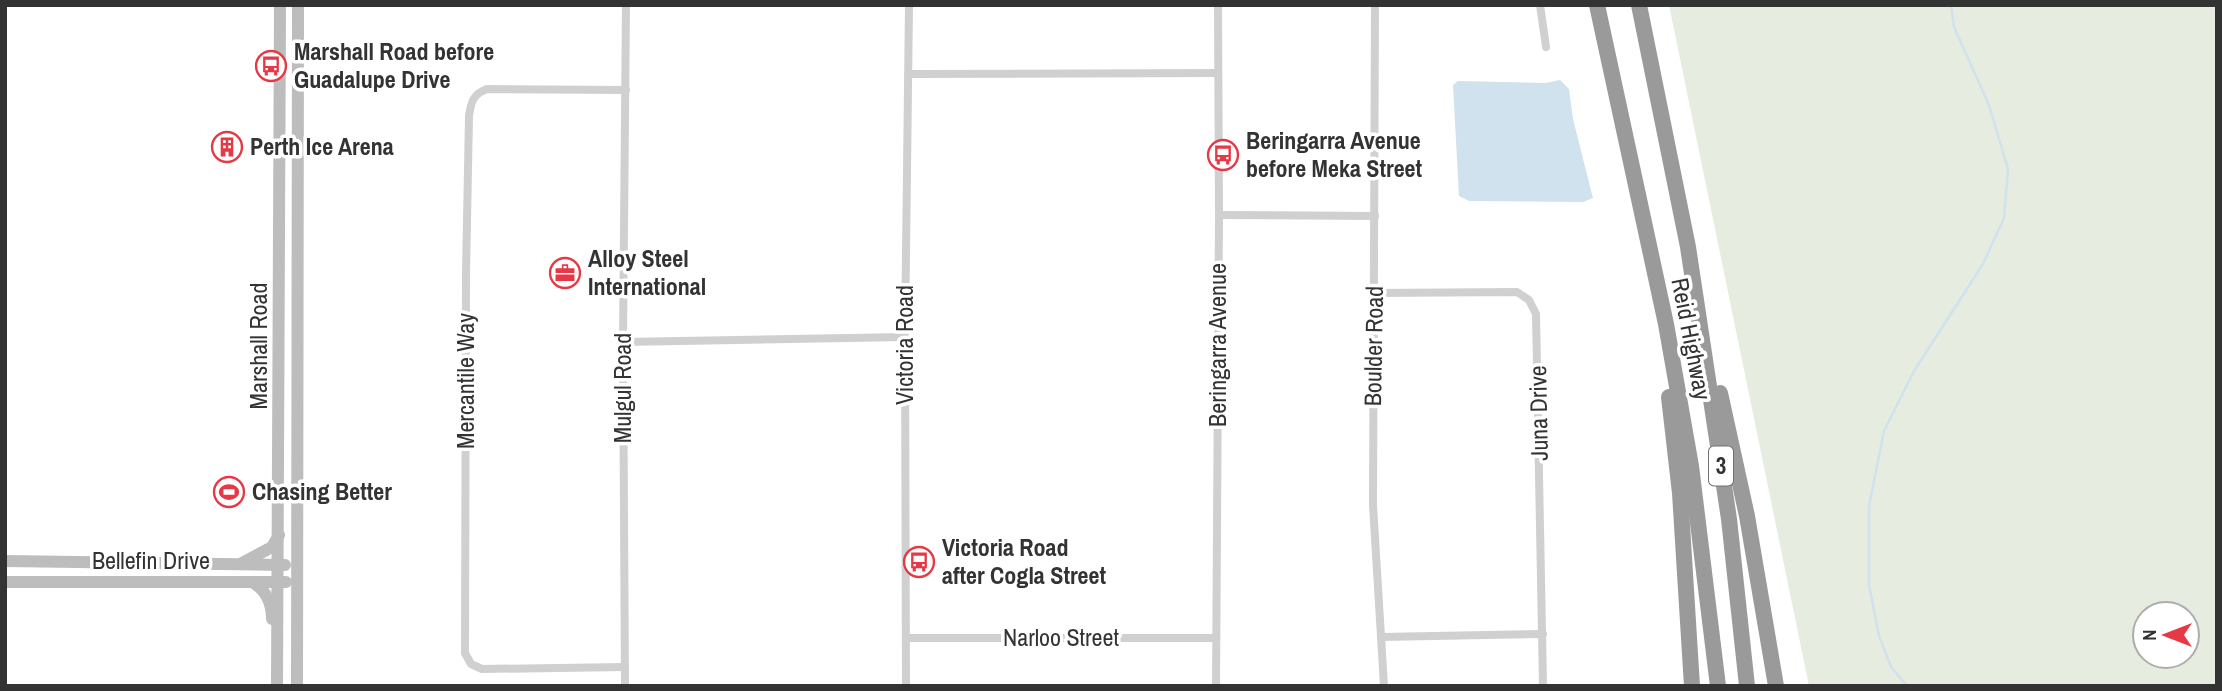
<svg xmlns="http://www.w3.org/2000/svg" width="2222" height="691" font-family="'Archivo Narrow',sans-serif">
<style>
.green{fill:#e6ecdf;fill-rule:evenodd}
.water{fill:#cfe2ee}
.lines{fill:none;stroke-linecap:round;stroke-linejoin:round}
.stream{stroke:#cfe2ee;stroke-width:2.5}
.street{stroke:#d0d0d0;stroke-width:8}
.secondary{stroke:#bdbdbd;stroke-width:12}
.highway{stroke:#9a9a9a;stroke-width:16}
.labels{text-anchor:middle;stroke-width:7;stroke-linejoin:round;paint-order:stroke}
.shield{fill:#fff;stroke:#707070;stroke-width:2}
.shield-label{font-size:23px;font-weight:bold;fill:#333}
.poi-label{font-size:24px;font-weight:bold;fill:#333;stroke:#fff;text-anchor:start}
.street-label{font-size:24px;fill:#333;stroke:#fff}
</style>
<rect width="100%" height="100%" fill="#fff"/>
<path class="green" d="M1669,5h548v681h-408zM2187,614v42h-42v-42z"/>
<path class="water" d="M1560,80l9,9 4,30 20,79 -10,4 -114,-1 -10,-5 -6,-111 5,-4 87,2z"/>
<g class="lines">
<path class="stream" d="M1907,686l-16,-19 -12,-31 -10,-51v-79l15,-75 30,-60 69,-107 21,-46 4,-49 -19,-64 -35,-78 -3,-22"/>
<g class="street">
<path d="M1375,5l-2,500 11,181"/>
<path d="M1540,5l6,42"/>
<path d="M908,74l310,-1"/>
<path d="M1219,215l156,1"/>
<path d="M1374,293l143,-1 12,8 7,14 7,372"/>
<path d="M623,342l282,-5"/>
<path d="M1381,637l162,-3"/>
<path d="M906,638h310"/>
<path d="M625,667l-143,2 -11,-5 -6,-11 1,-379 3,-158c2,-14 4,-22 18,-27l139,1"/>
<path d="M625,686l-2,-344 3,-337"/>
<path d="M906,686l-1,-349 4,-332"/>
<path d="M1216,686l3,-471 -1,-210"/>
</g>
<g class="secondary">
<path d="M5,561l280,4"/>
<path d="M242,563l30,-16 7,-12"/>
<path d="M5,582h281"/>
<path d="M252,582c14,8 20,21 20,37"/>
<path d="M277,686l3,-681"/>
<path d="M297,686l1,-681"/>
</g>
<g class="highway">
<path d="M1597,5l69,319 25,142 27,220"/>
<path d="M1639,5l49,242 41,272 18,167"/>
<path d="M1720,393l27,123 29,170"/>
<path d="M1669,397l11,96 12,193"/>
</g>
</g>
<defs>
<g id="bus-ring" transform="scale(1.575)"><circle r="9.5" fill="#fff" stroke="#e63946" stroke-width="1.5"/><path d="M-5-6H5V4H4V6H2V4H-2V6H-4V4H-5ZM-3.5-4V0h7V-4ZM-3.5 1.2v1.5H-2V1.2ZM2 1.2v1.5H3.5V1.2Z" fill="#e63946"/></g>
<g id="building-ring" transform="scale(1.575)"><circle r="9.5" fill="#fff" stroke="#e63946" stroke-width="1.5"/><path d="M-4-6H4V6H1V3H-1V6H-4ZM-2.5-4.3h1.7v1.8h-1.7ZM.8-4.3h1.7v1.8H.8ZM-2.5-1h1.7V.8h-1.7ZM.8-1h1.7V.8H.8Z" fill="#e63946"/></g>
<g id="office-ring" transform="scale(1.575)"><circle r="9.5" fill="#fff" stroke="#e63946" stroke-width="1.5"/><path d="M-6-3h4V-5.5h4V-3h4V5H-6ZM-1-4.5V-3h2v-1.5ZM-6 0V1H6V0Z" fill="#e63946"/></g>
<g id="stadium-ring" transform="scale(1.575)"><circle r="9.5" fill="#fff" stroke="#e63946" stroke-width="1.5"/><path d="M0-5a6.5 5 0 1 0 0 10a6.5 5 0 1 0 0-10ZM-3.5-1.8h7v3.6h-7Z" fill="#e63946"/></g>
</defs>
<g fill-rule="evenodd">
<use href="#bus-ring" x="271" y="66"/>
<use href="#building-ring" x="227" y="147"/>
<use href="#bus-ring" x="1223" y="155"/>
<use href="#office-ring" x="565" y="273"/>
<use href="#stadium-ring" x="229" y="492"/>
<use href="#bus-ring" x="919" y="562"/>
</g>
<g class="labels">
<rect class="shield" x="1709" y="446.5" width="24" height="39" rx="5"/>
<g class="shield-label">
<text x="1721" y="474">3</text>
</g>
<g class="poi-label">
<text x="294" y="60">Marshall Road before<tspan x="294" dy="28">Guadalupe Drive</tspan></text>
<text x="1246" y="149">Beringarra Avenue<tspan x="1246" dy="28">before Meka Street</tspan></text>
<text x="250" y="155">Perth Ice Arena</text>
<text x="588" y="267">Alloy Steel<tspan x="588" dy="28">International</tspan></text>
<text x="252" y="500">Chasing Better</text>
<text x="942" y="556">Victoria Road<tspan x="942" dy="28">after Cogla Street</tspan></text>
</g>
<g class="street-label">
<text transform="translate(1691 339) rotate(79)" y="8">Reid Highway</text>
<text transform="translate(905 345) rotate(-90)" y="8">Victoria Road</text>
<text transform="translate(1218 345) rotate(-90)" y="8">Beringarra Avenue</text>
<text transform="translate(259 346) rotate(-90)" y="8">Marshall Road</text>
<text transform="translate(1374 346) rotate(-89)" y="8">Boulder Road</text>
<text transform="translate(466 381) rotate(-90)" y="8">Mercantile Way</text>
<text transform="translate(623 388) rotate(-90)" y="8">Mulgul Road</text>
<text transform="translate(1539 413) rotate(-91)" y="8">Juna Drive</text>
<text x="151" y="569">Bellefin Drive</text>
<text x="1061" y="646">Narloo Street</text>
</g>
</g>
<rect width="2222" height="691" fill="none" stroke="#333333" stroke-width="14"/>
<g transform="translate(2166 635) rotate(270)"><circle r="33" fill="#ffffff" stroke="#adadad" stroke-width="2"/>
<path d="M0-5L12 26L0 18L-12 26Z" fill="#e63946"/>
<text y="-10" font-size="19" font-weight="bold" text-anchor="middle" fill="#333333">N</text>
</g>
</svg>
